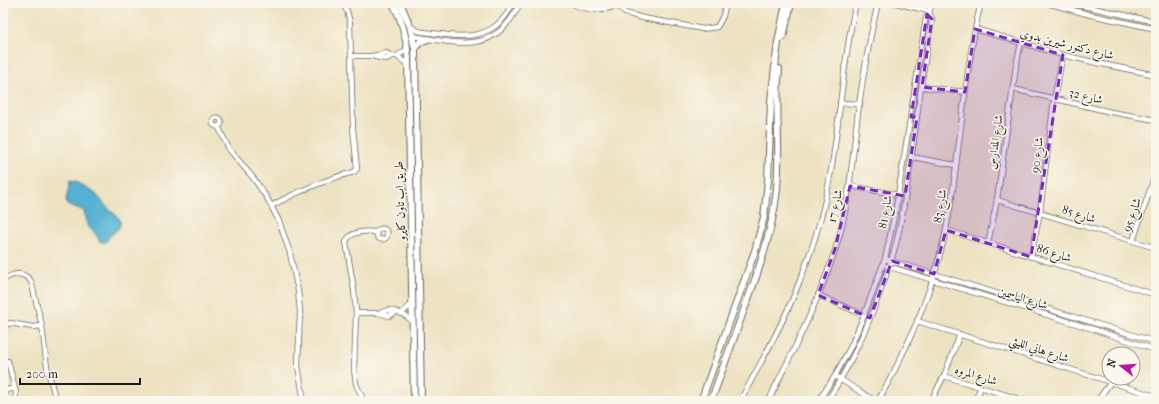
<svg xmlns="http://www.w3.org/2000/svg" width="1159" height="404" font-family="'IM FELL French Canon',Amiri,serif">
<style>
.water{fill:#53b1d1;stroke:#386676}
.lines{fill:none;stroke-linecap:round;stroke-linejoin:round}
.street-casing{stroke:#656256;stroke-width:6}
.secondary-casing{stroke:#656256;stroke-width:8}
.street{stroke:#fff;stroke-width:4.5}
.secondary{stroke:#fff;stroke-width:6}
.marked{fill:#7b2cbf;fill-opacity:0.2;stroke:#7b2cbf;stroke-width:3;stroke-dasharray:8 5;stroke-linejoin:round}
.labels{text-anchor:middle;stroke-width:3;stroke-linejoin:round;paint-order:stroke}
.street-label{font-size:12px;fill:#1c1c1c;stroke:#fbf7ec}
</style>
<rect width="100%" height="100%" fill="#fbf7ec"/>
<filter id="ink" filterUnits="userSpaceOnUse"><feTurbulence type="fractalNoise" baseFrequency=".025" numOctaves="2"/><feDisplacementMap in="SourceGraphic" scale="8" xChannelSelector="R" yChannelSelector="G"/><feConvolveMatrix kernelMatrix="1 2 1 2 8 2 1 2 1" color-interpolation-filters="sRGB"/></filter>
<filter id="wash" filterUnits="userSpaceOnUse"><feTurbulence type="fractalNoise" baseFrequency=".012" numOctaves="4" result="noise"/><feDisplacementMap in="SourceGraphic" scale="16" xChannelSelector="R" yChannelSelector="G"/><feGaussianBlur stdDeviation="0.9" result="paint"/><feColorMatrix in="noise" values="0 0 0 0 0 0 0 0 0 0 0 0 0 0 0 0 0 1.4 0 .05"/><feComposite in="paint" operator="in"/></filter>
<g filter="url(#wash)">
<rect width="100%" height="100%" fill="#ede3c3"/>
<path class="water" d="M70,181l6,1 20,12 10,12 13,12c5,13 -8,13 -13,24h-6l-5,-9 -8,-7 -1,-9 -3,-7 -16,-5 -1,-5z"/>
</g>
<g filter="url(#ink)">
<g class="lines">
<g class="street-casing">
<g id="street">
<path d="M335,3h5"/>
<path d="M571,3c16,9 37,8 53,0"/>
<path d="M896,3l33,8"/>
<path d="M1047,3l44,12 65,14"/>
<path d="M1070,3l86,19"/>
<path d="M618,6l7,7 18,5 60,11 14,-2 6,-11 3,-13"/>
<path d="M410,26l8,5 5,1c38,5 71,12 90,-29"/>
<path d="M975,29l88,26 34,8 59,12"/>
<path d="M413,36c47,8 83,19 107,-33"/>
<path d="M352,56h21l13,-3 6,3h5l11,-7"/>
<path d="M397,56l11,9"/>
<path d="M375,57l11,2 6,-3"/>
<path d="M922,87l43,5"/>
<path d="M1013,89l98,23 45,8"/>
<path d="M840,103l20,1"/>
<circle cx="217" cy="122" r="4.5"/>
<path d="M218,126l11,23 25,30 13,19 12,23 11,32 8,38 2,20 -2,55 6,35"/>
<path d="M912,157l43,8"/>
<path d="M850,186l49,9"/>
<path d="M997,200l159,48"/>
<path d="M271,206c28,-15 52,-26 83,-34l3,-3 -4,-41 -3,-106 -3,-11 -5,-8"/>
<circle cx="382" cy="234" r="5.5"/>
<path d="M946,230l210,65"/>
<path d="M1133,241l23,-69"/>
<path d="M988,243l9,-43 19,-134 5,-23"/>
<path d="M1031,257l9,-45 14,-113 9,-44"/>
<path d="M885,259l271,83"/>
<path d="M887,266l206,63 63,21"/>
<path d="M3,280c10,-7 20,-9 28,1l11,45 5,41 9,34"/>
<path d="M818,295l48,21"/>
<path d="M356,313h23l10,3 6,-3"/>
<path d="M379,313l9,-3c11,2 17,4 25,12"/>
<path d="M402,313l10,-9"/>
<path d="M917,321l238,75"/>
<path d="M3,331l3,-6 4,-2 23,4 9,-1"/>
<path d="M8,361l8,32 -1,8"/>
<path d="M835,376l40,25"/>
<path d="M944,376l82,25"/>
<path d="M3,393l6,-4h5"/>
<path d="M3,397l4,4"/>
<path d="M364,401l-8,-17 -2,-14 2,-57 -2,-23 -8,-48c4,-11 20,-11 30,-10"/>
<path d="M740,401c19,-35 40,-71 55,-108 11,-27 21,-55 28,-84 17,-67 17,-138 33,-206"/>
<path d="M769,401c7,-18 17,-35 25,-52 18,-37 35,-76 46,-115 11,-43 13,-86 19,-129 5,-35 11,-69 19,-102"/>
<path d="M818,401l17,-25 16,-30 13,-31 21,-56 11,-51 30,-190 3,-5 3,-10"/>
<path d="M827,401c22,-33 38,-68 52,-106 7,-20 15,-39 19,-60 16,-72 20,-145 34,-216l-3,-6"/>
<path d="M878,401c33,-58 61,-126 72,-192 8,-50 12,-100 20,-150 3,-18 6,-38 11,-56"/>
<path d="M931,401l13,-25 16,-42"/>
<path d="M975,401l6,-14"/>
<path d="M1097,401l14,-19"/>
</g>
</g>
<g class="secondary-casing">
<g id="secondary">
<path d="M393,3c9,17 14,34 15,54l6,344"/>
<path d="M400,3l10,23 5,23 6,352"/>
<path d="M783,37l8,-34"/>
<path d="M415,49l5,-7 8,-3"/>
<path d="M701,401l54,-150 9,-34 4,-36 3,-80 7,-59 8,-39"/>
<path d="M711,401c11,-31 23,-63 34,-94 14,-36 26,-72 31,-110 6,-43 -2,-85 3,-128"/>
</g>
</g>
<use href="#street" class="street"/>
<use href="#secondary" class="secondary"/>
</g>
</g>
<path class="marked" d="M927,14l5,5 -10,68 43,5 10,-63 88,26 -32,202 -85,-27 -12,44 -42,-13 -22,57 -52,-23 17,-46 15,-63 55,10 12,-79h-6z"/>
<g class="labels">
<g class="street-label">
<text transform="translate(1067 44) rotate(14)" y="4">شارع دكتور شيرين بدوي</text>
<text transform="translate(1086 96) rotate(13)" y="4">شارع 32</text>
<text transform="translate(995 142) rotate(-82)" y="4">شارع المدارس</text>
<text transform="translate(1037 155) rotate(-83)" y="4">شارع 90</text>
<text transform="translate(400 201) rotate(-92)" y="4">طريق اب تاون كايرو</text>
<text transform="translate(835 206) rotate(-78)" y="4">شارع 17</text>
<text transform="translate(940 206) rotate(-81)" y="4">شارع 83</text>
<text transform="translate(885 212) rotate(-80)" y="4">شارع 81</text>
<text transform="translate(1079 214) rotate(17)" y="4">شارع 85</text>
<text transform="translate(1132 215) rotate(-72)" y="4">شارع 95</text>
<text transform="translate(1054 253) rotate(17)" y="4">شارع 86</text>
<text transform="translate(1023 298) rotate(17)" y="4">شارع الياسمين</text>
<text transform="translate(1039 349) rotate(18)" y="4">شارع هاني الليثي</text>
<text transform="translate(976 375) rotate(17)" y="4">شارع المروه</text>
</g>
</g>
<rect width="1159" height="404" fill="none" stroke="#fbf7ec" stroke-width="16"/>
<g transform="translate(1121 366) rotate(287)"><circle r="19" fill="#fbf7ec" stroke="#a29f99"/>
<path d="M0-3L7 15L0 10L-7 15Z" fill="#b5179e"/>
<text y="-6" font-size="11" font-weight="bold" text-anchor="middle" fill="#1c1c1c">N</text>
</g>
<path d="M20 378v6h120v-6" fill="none" stroke="#1c1c1c" stroke-width="2"/>
<text x="26" y="378" font-size="12" fill="#1c1c1c" stroke="#fbf7ec" stroke-width="3" paint-order="stroke">200 m</text>
</svg>
